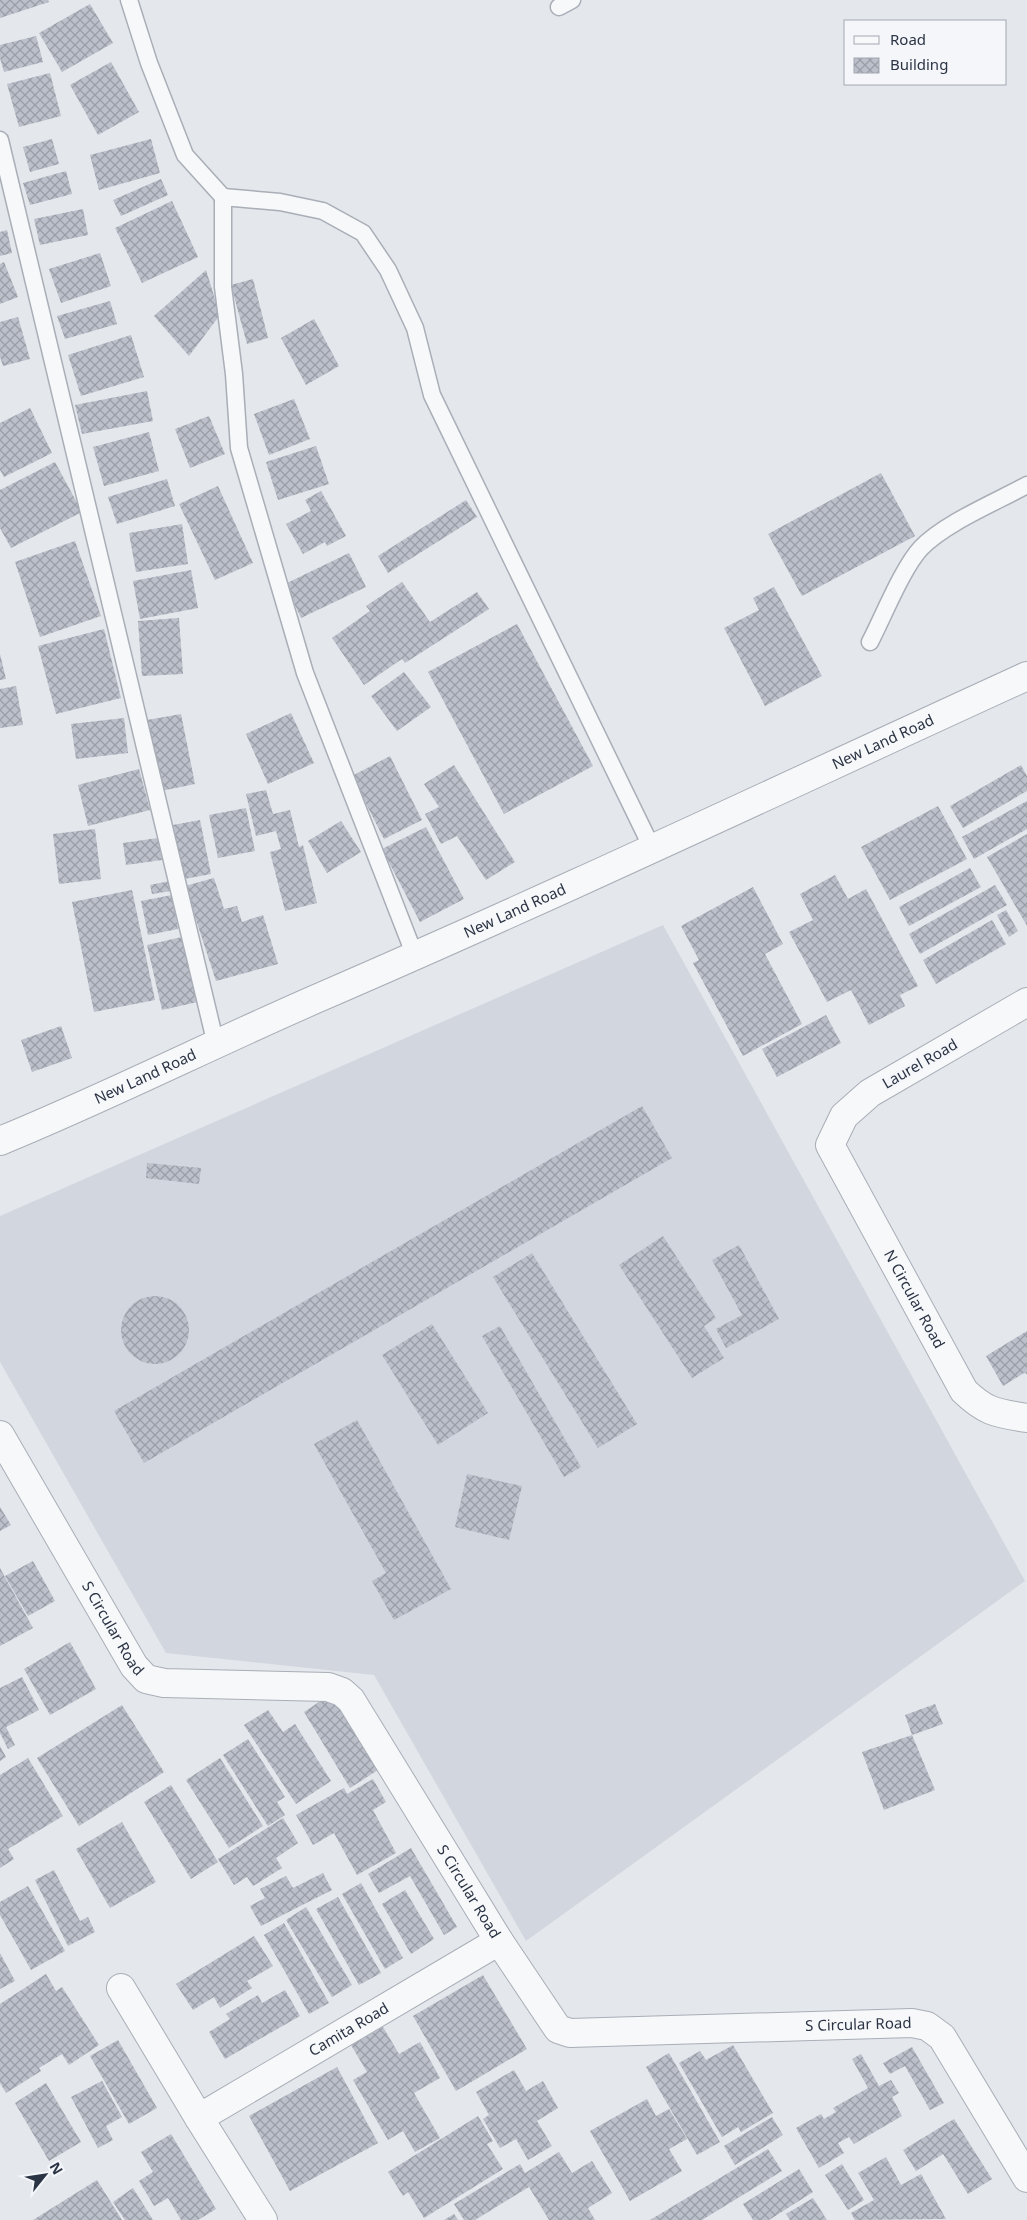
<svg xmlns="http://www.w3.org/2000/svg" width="1027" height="2220" font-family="'Noto Sans',sans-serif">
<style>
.built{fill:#d2d6de}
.building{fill:url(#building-cross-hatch)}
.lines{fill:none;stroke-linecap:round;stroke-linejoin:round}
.service-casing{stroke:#a9aeb7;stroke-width:19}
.minor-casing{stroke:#a9aeb7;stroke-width:30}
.tertiary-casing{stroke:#a9aeb7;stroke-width:30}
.service{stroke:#f7f8fa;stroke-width:16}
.minor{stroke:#f7f8fa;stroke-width:28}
.tertiary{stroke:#f7f8fa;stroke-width:28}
.labels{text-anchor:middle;stroke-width:5;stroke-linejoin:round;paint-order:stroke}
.street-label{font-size:15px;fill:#2b3445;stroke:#f4f6f9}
</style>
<defs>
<pattern id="building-cross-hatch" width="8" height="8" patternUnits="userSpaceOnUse" patternTransform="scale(1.25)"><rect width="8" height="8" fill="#bbc0ca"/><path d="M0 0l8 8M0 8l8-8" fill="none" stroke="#989da6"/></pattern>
</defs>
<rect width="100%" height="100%" fill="#e4e7ec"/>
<path class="built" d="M663,925l362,656 -499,360 -152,-266 -208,-22 -166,-291v-146z"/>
<g class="building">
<path d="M0,0h48l1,2 -49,16z"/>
<path d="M90,4l23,39 -51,29 -23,-39z"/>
<path d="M36,36l7,26 -39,10 -4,-14v-13z"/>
<path d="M111,62l28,50 -41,23 -28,-50z"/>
<path d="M50,73l11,43 -42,11 -12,-43z"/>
<path d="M52,139l7,25 -29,8 -7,-25z"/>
<path d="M151,139l9,34 -61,17 -9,-35z"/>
<path d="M66,171l6,23 -42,11 -7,-22z"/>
<path d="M161,179l7,16 -47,21 -8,-16z"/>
<path d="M172,201l26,56 -56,26 -27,-55z"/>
<path d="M83,209l5,26 -48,10 -6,-26z"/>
<path d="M7,230l5,23 -12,3v-24z"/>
<path d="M100,253l11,33 -50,17 -12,-34z"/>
<path d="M4,262l14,35 -18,7v-40z"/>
<path d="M206,270l14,45 -31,41 -35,-40z"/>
<path d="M253,279l15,59 -21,6 -16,-59z"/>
<path d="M110,301l7,23 -52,15 -8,-23z"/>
<path d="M18,317l12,42 -27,7 -3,-9v-35z"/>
<path d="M314,319l25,47 -33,19 -25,-47z"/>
<path d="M131,335l13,42 -63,19 -13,-41z"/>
<path d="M147,391l6,30 -71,13 -7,-29z"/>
<path d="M294,399l16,40 -41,16 -15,-41z"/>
<path d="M30,408l22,45 -48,24 -4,-7v-47z"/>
<path d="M209,416l16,38 -35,14 -15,-39z"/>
<path d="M149,432l10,39 -55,15 -11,-39z"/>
<path d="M316,446l13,38 -51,16 -12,-38z"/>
<path d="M55,462l27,50 -71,36 -11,-20v-38z"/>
<path d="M881,473l34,63 -113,60 -34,-62z"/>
<path d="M167,479l8,27 -58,18 -9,-27z"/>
<path d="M218,486l35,77 -38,17 -36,-76z"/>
<path d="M321,491l25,45 -19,10 -2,-4 -22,12 -17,-30 25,-13 -6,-11z"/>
<path d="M466,500l11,17 -89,56 -10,-17z"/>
<path d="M182,524l6,40 -52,8 -7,-39z"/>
<path d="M75,541l26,75 -61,21 -25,-75z"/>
<path d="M349,553l17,34 -65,31 -16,-34z"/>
<path d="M191,570l7,38 -58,11 -7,-38z"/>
<path d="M402,582l28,40 47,-30 12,17 -84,54 -3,-4 -38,26 -32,-47 38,-27 -4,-5z"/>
<path d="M774,587l48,89 -57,30 -41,-78 35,-18 -6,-12z"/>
<path d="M179,618l4,56 -41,2 -4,-55z"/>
<path d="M517,624l76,142 -89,48 -76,-142z"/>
<path d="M104,629l17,69 -65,16 -18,-68z"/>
<path d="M0,654l6,25 -6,1z"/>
<path d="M404,672l27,35 -34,24 -26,-35z"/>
<path d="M16,686l7,39 -23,3v-39z"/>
<path d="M291,713l23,50 -46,21 -22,-50z"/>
<path d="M181,714l14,70 -34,7 -14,-71z"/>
<path d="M124,718l4,35 -52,6 -5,-35z"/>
<path d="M390,756l32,64 -38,19 -32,-63z"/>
<path d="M454,765l61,97 -29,18 -29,-44 -16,8 -16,-30 14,-7 -15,-23z"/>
<path d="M1021,765l6,11v15l-64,37 -13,-22z"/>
<path d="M139,769l11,41 -62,16 -10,-41z"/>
<path d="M266,790l7,24 17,-4 9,37 4,-2 14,58 -32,8 -15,-59 11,-3 -5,-18 -20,5 -10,-42z"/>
<path d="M1027,801v28l-53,30 -12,-22z"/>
<path d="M938,806l29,53 -77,41 -29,-53z"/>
<path d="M246,808l9,43 -37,7 -9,-43z"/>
<path d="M200,820l11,54 -27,5 -11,-54z"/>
<path d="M341,821l20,31 -34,21 -19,-32z"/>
<path d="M426,827l38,72 -44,23 -38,-73z"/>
<path d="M95,829l6,50 -42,5 -6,-50z"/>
<path d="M1027,834v92l-40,-69z"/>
<path d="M158,838l4,22 -36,5 -3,-22z"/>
<path d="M970,868l11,19 -72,39 -10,-19z"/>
<path d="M835,875l13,24 18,-10 52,97 -18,9 5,11 -36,19 -18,-35 -24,12 -38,-70 24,-12 -13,-26z"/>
<path d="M214,878l10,31 13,-3 5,16 21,-7 15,49 -62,17 -31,-95z"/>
<path d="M175,880l2,10 -25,4 -2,-9z"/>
<path d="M995,885l12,20 -87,49 -11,-20z"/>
<path d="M753,887l30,57 -18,10 37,70 -59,32 -50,-93 6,-3 -18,-34z"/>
<path d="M132,890l23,110 -61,12 -22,-110z"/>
<path d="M172,895l6,34 -30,6 -7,-34z"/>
<path d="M1006,910l12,21 -9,6 -12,-22z"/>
<path d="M992,920l14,24 -70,40 -13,-24z"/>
<path d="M186,936l16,65 -40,9 -15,-65z"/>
<path d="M826,1015l15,28 -64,34 -15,-28z"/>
<path d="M61,1026l11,32 -40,14 -11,-32z"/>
<path d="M642,1106l30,52 -528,305 -30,-52z"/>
<path d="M147,1163l54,5 -2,16 -53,-6z"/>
<path d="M663,1236l53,82 -12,8 20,32 -32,20 -73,-113z"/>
<path d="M739,1245l40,74 -53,29 -10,-19 26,-14 -30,-55z"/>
<path d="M532,1253l105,171 -39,24 -105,-171z"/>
<circle cx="155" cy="1330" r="34"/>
<path d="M432,1324l56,89 -50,32 -56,-90z"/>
<path d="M500,1326l81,141 -17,10 -82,-141z"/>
<path d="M1027,1331v43l-3,-1 -21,13 -17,-30z"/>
<path d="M357,1420l94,169 -57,31 -22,-39 14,-8 -72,-129z"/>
<path d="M467,1474l55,12 -13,54 -54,-13z"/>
<path d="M0,1507l11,18 -11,6z"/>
<path d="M33,1561l22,40 -27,15 -23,-40z"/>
<path d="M0,1568l33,60 -33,18z"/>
<path d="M70,1642l26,47 -46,26 -26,-46z"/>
<path d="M22,1677l17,33 -33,17 9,18 -7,4 -8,-16v-45z"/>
<path d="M331,1694l47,76 -28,18 -46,-76z"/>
<path d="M935,1704l8,20 -31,11 23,55 -51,20 -22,-58 50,-17 -7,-20z"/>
<path d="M122,1705l42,67 -85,54 -42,-68z"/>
<path d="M268,1710l15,22 12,-8 36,57 -35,23 -52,-79z"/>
<path d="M248,1739l37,58 -8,5 8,13 -17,11 -45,-71z"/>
<path d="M0,1746l6,11 -6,4z"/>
<path d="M28,1758l35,58 -55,33 6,10 -14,9v-93z"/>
<path d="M220,1758l43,68 -34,22 -43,-68z"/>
<path d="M373,1779l13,23 -13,8 23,43 -39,22 -23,-42 -21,12 -17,-30 48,-27 3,6z"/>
<path d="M171,1785l47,77 -27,17 -47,-77z"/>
<path d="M283,1818l15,25 -22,15 6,10 -29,18 -6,-9 -13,8 -16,-26z"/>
<path d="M122,1822l34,60 -46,26 -34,-59z"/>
<path d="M411,1848l46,79 -13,8 -34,-59 -31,17 -11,-19z"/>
<path d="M54,1870l26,51 8,-4 7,15 -27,14 -33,-66z"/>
<path d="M323,1873l9,17 -71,36 -11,-20 15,-8 -5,-9 26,-13 7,12z"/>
<path d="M361,1883l42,75 -18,11 -43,-75z"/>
<path d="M28,1886l37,65 -34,19 -31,-55v-13z"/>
<path d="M405,1890l29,49 -23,15 -29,-50z"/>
<path d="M338,1897l43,76 -22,12 -43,-76z"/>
<path d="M306,1907l46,78 -20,12 -46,-77z"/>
<path d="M284,1923l45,80 -20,11 -45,-79z"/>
<path d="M254,1936l19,30 -26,15 5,7 -32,20 -6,-11 -21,13 -17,-26z"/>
<path d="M0,1953l15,28 -15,8z"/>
<path d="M46,1974l10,17 6,-4 37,58 -30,20 -7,-11 -23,14 2,3 -35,22 -6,-10v-79z"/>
<path d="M483,1975l44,74 -71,42 -43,-75z"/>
<path d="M285,1990l15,26 -75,43 -16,-27 21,-13 -4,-5 32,-19 4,8z"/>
<path d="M383,2027l16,27 21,-12 20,36 -26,15 26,45 -25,14 -12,-21 -15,9 -35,-60 14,-8 -16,-27z"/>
<path d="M118,2040l39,68 -28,16 -39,-68z"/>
<path d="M733,2045l40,68 -32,19 -3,-5 -16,10 -43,-74 21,-12 6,9z"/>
<path d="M912,2047l32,56 -14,7 -25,-44 -15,8 -7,-11z"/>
<path d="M669,2053l51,89 -23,13 -51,-88z"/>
<path d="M861,2054l18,32 12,-6 8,13 -7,4 10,19 -48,28 -5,-7 -11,6 6,10 -25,15 -23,-40 25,-14 3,5 12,-7 -3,-4 35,-20 -16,-29z"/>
<path d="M337,2067l41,76 -88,48 -41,-75z"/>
<path d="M514,2070l12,21 17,-10 15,27 -21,13 15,25 -24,14 -12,-21 -16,9 -17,-29 6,-4 -13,-23z"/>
<path d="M102,2081l20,36 -16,9 7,14 -15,8 -27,-51z"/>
<path d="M46,2083l35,59 -32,19 -34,-58z"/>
<path d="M647,2099l9,17 13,-7 18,30 -18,10 13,22 -52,30 -40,-70z"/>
<path d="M478,2116l15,25 -6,3 16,25 -79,49 -16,-26 -5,4 -15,-24z"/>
<path d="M772,2117l11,18 -48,30 -11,-19z"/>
<path d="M954,2119l38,60 -24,15 -25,-40 -27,17 -13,-21z"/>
<path d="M171,2134l45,75 -18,11h-17l-13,-22 -14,8 -15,-25 14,-9 -12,-20z"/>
<path d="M768,2149l14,22 -80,49h-52z"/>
<path d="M559,2152l13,21 20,-12 20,32 -24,15 7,12h-46l-20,-33 -54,33h-11l-10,-16 66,-40 5,9z"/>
<path d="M886,2157l15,28 20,-11 25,45 -91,1 -4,-7 23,-13 -16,-27z"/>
<path d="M842,2164l22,36 -16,10 -23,-35z"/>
<path d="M799,2169l14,23 -44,28h-16l-10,-16z"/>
<path d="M97,2180l25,40h-89z"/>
<path d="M133,2188l20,32h-28l-12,-18z"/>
<path d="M813,2198l14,22h-37l-4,-6z"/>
<path d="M454,2214l4,6h-14z"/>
</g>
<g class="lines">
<g class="service-casing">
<g id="service">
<path d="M129,0l20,63 36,92 38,42"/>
<path d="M559,7l13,-7"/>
<path d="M0,140l216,905"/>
<path d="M870,642c13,-25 33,-75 51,-94 24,-25 75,-46 106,-63"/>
<path d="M415,956l-110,-283 -66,-225 -5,-74 -11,-87v-90l57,5 43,9 40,22 25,37 27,58 17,67 220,453"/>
</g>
</g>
<g class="minor-casing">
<g id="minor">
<path id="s1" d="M1027,1002l-157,91 -26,23 -14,29 134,246c23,22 33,22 63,27"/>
<path id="s2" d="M0,1435l134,231 12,13 18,4 164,4 14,5 9,8 148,241 59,88 12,4 342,-10 15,3 15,11 85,141"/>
<path d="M121,1988l78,130 64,102"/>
<path id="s3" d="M199,2118l300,-177"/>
</g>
</g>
<g class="tertiary-casing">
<g id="tertiary">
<path id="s4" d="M0,1141c110,-45 216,-99 325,-146 236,-102 468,-212 702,-319"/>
</g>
</g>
<use href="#service" class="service"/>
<use href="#minor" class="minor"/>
<use href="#tertiary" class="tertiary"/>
</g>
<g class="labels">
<g class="street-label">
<text dy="5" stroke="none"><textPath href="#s4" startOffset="969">New Land Road</textPath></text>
<text dy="5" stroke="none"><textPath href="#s4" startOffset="564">New Land Road</textPath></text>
<text transform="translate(920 1064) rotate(-30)" y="5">Laurel Road</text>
<text dy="5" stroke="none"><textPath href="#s4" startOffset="159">New Land Road</textPath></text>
<text dy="5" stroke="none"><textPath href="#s1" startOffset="424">N Circular Road</textPath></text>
<text dy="5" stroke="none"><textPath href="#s2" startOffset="224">S Circular Road</textPath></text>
<text dy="5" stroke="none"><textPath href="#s2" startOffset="719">S Circular Road</textPath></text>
<text dy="5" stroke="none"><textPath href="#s2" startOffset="1184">S Circular Road</textPath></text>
<text dy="5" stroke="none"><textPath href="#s3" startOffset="174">Camita Road</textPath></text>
</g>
</g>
<rect x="844" y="20" width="162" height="65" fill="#f4f6f9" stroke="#a4a8b1"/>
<rect x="854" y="36" width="25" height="8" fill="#f7f8fa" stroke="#a4a8b1"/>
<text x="890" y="45" font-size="15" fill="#2b3445">Road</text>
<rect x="854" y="58" width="25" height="15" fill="url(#building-cross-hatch)" stroke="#a4a8b1"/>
<text x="890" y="70" font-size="15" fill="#2b3445">Building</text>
<g transform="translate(45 2175) rotate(60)" stroke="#f4f6f9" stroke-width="4" paint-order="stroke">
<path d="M0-4L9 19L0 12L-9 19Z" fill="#2b3445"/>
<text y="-8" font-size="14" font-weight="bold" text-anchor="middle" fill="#2b3445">N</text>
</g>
</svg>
